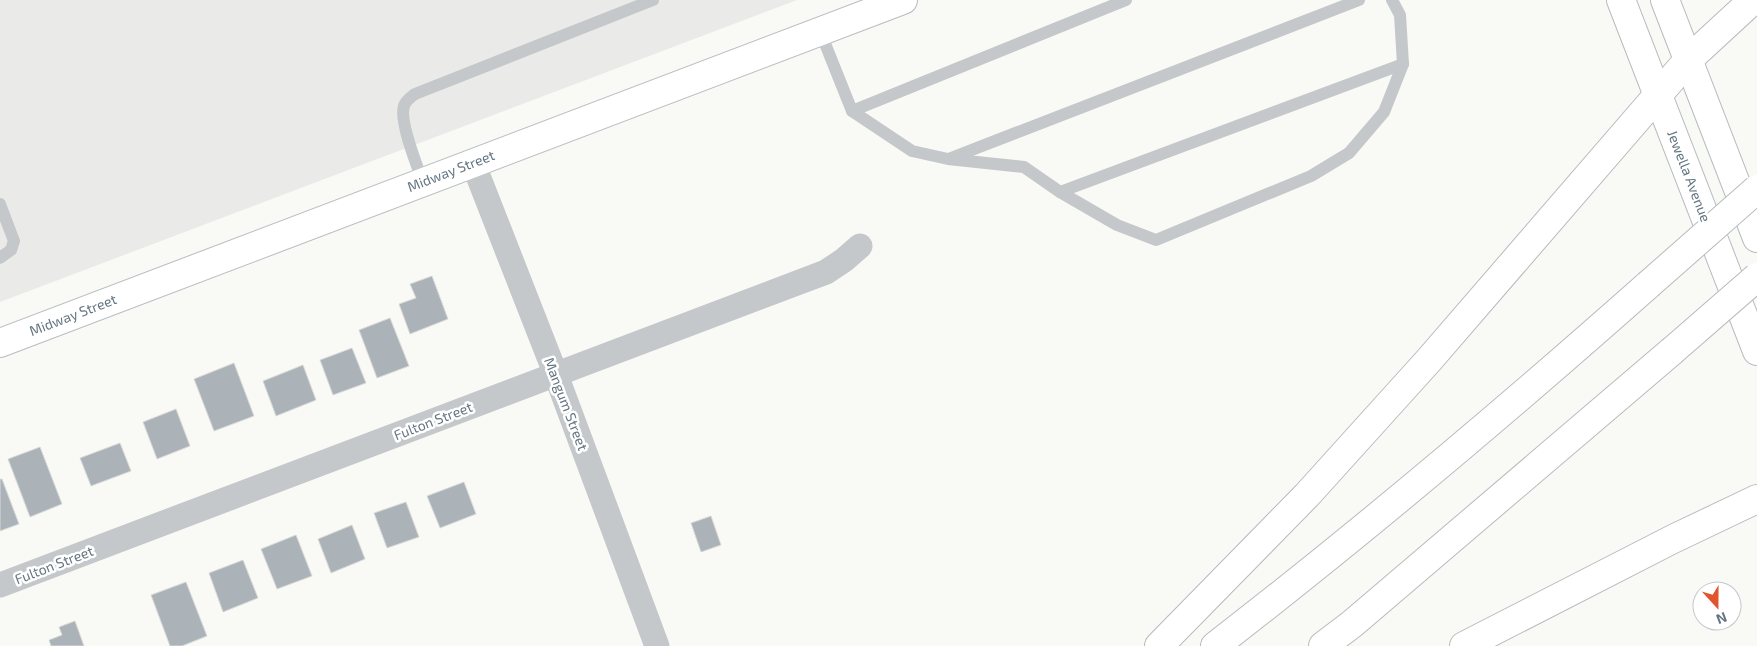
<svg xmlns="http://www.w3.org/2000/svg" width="1757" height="646" font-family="'Exo 2',sans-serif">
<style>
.built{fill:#eaeae9}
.building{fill:#abb3b9;stroke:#dadad8}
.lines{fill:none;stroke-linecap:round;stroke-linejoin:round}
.secondary-casing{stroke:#b6bcc0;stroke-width:30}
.highway-casing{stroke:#b7bbbe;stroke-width:30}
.lane{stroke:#c4c8cb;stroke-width:12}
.street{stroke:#c4c8cb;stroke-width:25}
.secondary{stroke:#fff;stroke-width:28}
.highway{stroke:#fff;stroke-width:28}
.highway-bridge-casing{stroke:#b7bbbe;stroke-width:30;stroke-linecap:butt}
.highway-bridge{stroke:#fff;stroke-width:28}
.labels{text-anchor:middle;stroke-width:5;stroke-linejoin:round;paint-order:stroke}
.street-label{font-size:14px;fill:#647581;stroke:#fff}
</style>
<rect width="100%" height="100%" fill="#f9f9f6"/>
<path class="built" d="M0,0h797l-797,302z"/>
<g class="building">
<path d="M432,276l16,43 -38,15 -11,-30 17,-6 -6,-14z"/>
<path d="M390,318l19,48 -32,12 -18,-48z"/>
<path d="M352,348l14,35 -33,12 -13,-35z"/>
<path d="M234,363l20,53 -40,15 -20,-52z"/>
<path d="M303,365l13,35 -40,16 -13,-35z"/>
<path d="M176,409l14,37 -33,13 -14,-37z"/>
<path d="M120,443l11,28 -40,15 -11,-28z"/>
<path d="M40,447l22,57 -32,13 -22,-58z"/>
<path d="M0,479h2l17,45 -19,7z"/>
<path d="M464,482l12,32 -36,14 -13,-32z"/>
<path d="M406,502l13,35 -32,11 -13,-35z"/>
<path d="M711,516l10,29 -20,7 -10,-29z"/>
<path d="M352,525l13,34 -34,14 -13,-34z"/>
<path d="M296,535l16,41 -35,13 -16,-40z"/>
<path d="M243,560l15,38 -35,14 -14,-39z"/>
<path d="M186,582l21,54 -25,10h-12l-19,-51z"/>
<path d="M75,621l9,25h-33l-2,-6 13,-5 -3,-8z"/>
</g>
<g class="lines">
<g class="secondary-casing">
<g id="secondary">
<path d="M1621,0l136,351"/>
<path d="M1665,0l92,238"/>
<path d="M0,343l903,-343"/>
</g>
</g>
<g class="highway-casing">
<g id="highway">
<path d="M1159,646l148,-151 122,-135 260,-301 64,-59"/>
<path d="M1215,646c149,-115 292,-236 433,-361"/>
<path d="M1323,646l29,-22 320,-273"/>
<path d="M1464,646l209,-107 84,-40"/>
</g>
</g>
<g class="lane">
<path d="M820,31l32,80 60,40 36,8 76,8 36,25 57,33 39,15 155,-64 38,-23 35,-41 19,-48 -3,-49 -8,-15"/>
<path d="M852,111l274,-111"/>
<path d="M951,158l408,-158"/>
<path d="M423,182c-6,-16 -24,-61 -19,-76 2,-6 6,-8 11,-12l238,-94"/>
<path d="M1060,192l343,-128"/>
<path d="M0,204l14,37 -3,9 -11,8"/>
</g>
<g class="street">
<path d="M473,163l83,212 101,271"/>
<path d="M0,585l826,-313 18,-12 16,-14"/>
</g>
<use href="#secondary" class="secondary"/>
<use href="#highway" class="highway"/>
<g class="highway-bridge-casing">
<g id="highway-bridge">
<path d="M1648,285l109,-96"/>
<path d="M1672,351l85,-74"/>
</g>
</g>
<use href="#highway-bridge" class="highway-bridge"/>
</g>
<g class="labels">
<g class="street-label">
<text transform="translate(451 171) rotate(-21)" y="5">Midway Street</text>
<text transform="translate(1689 176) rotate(69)" y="5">Jewella Avenue</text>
<text transform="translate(73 315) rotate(-21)" y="5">Midway Street</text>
<text transform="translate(566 404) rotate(69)" y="5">Mangum Street</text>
<text transform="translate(433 421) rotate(-21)" y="5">Fulton Street</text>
<text transform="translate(54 565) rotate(-21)" y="5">Fulton Street</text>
</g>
</g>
<g transform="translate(1717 606) rotate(159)"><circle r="24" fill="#ffffff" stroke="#c1c8cd"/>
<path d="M0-4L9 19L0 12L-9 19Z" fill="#e2542d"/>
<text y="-8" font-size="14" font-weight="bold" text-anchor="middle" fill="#647581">N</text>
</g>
</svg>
